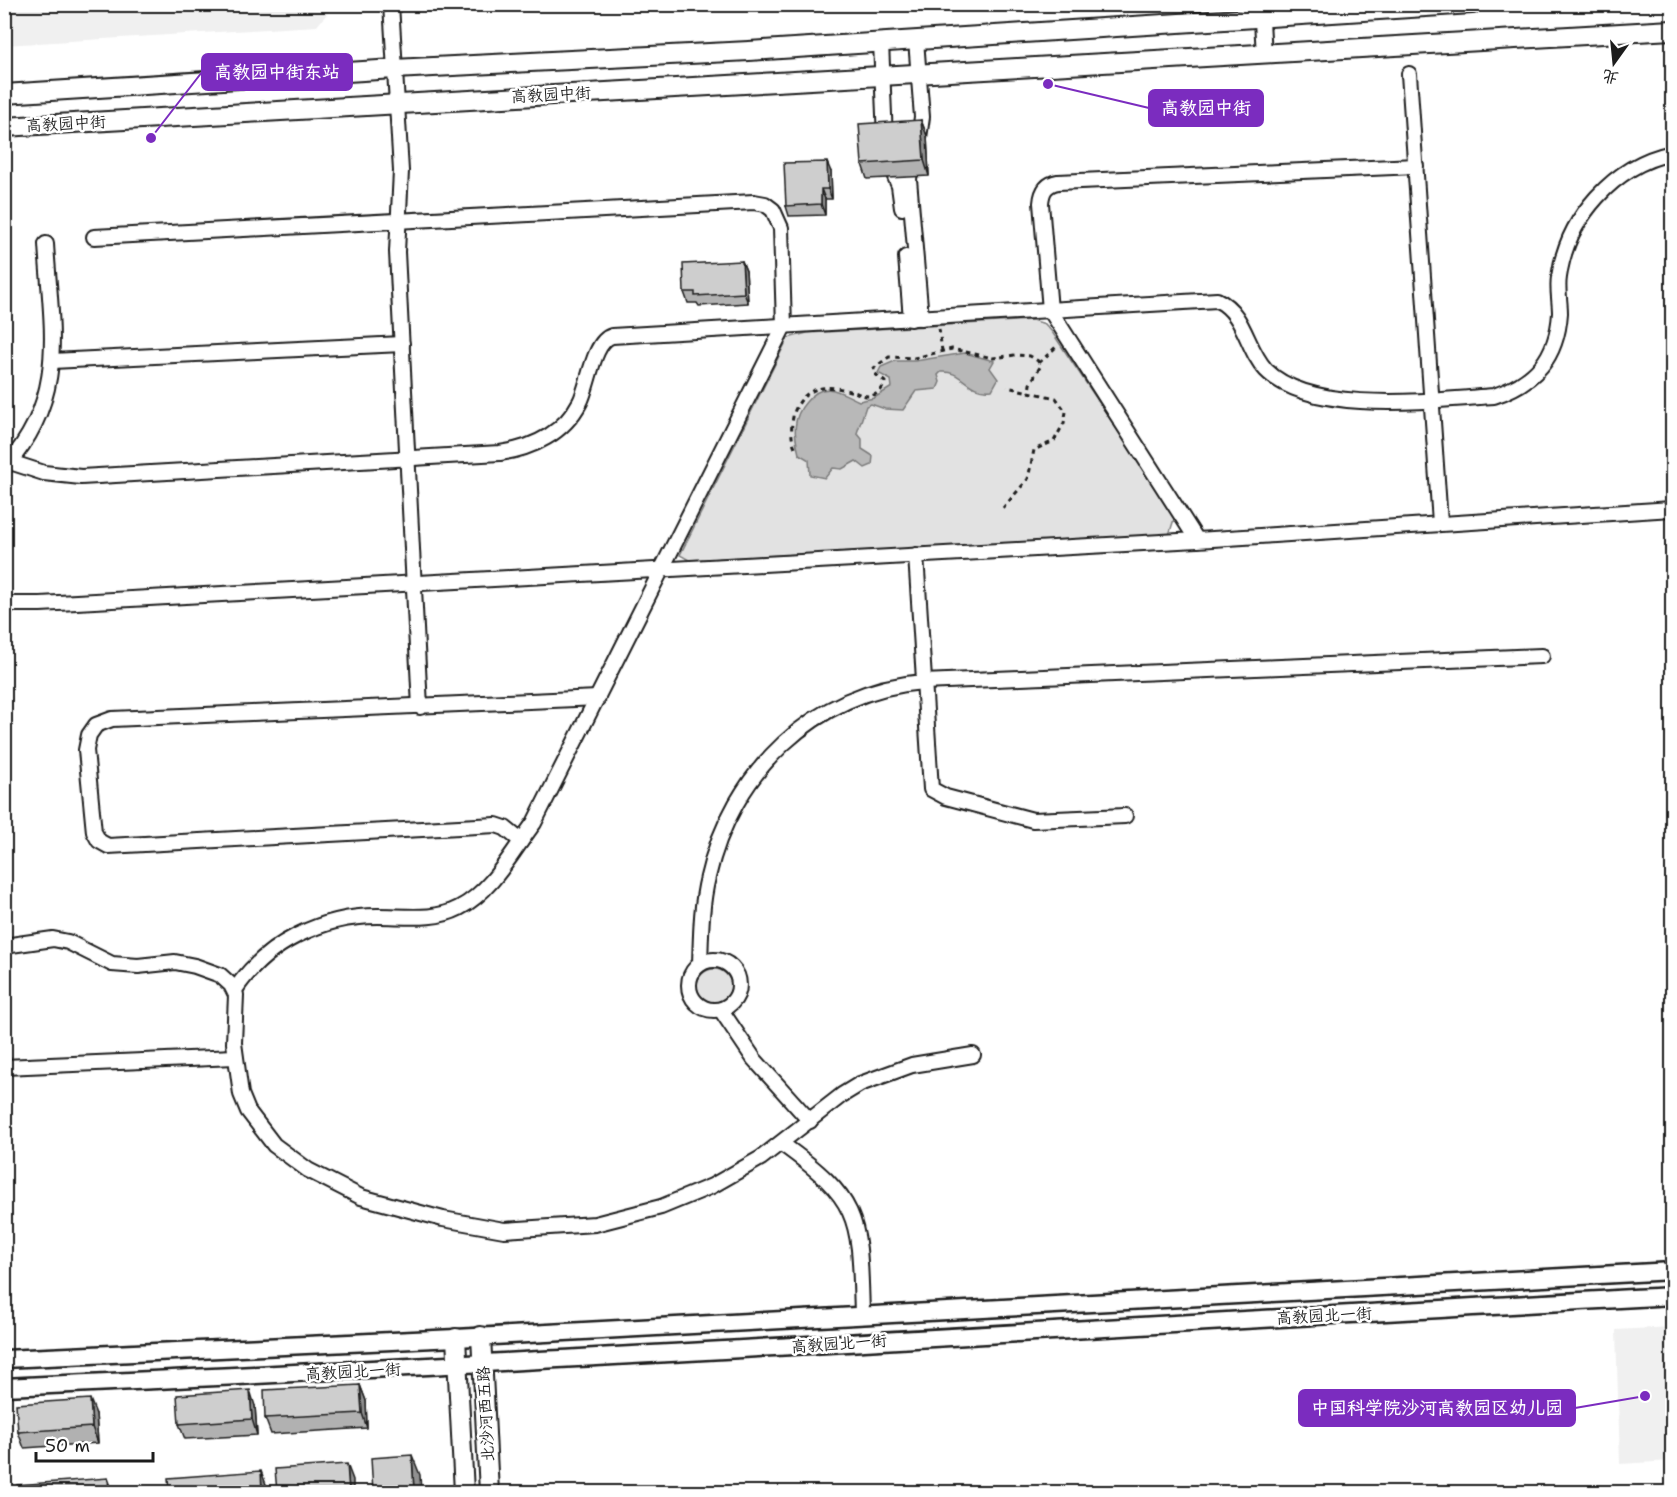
<svg xmlns="http://www.w3.org/2000/svg" width="1677" height="1497" font-family="'Shantell Sans','LXGW WenKai TC',sans-serif">
<style>
.built{fill:#f0f0f0}
.green{fill:#e2e2e2;stroke:#7f7f7f;stroke-width:1.5}
.water{fill:#b8b8b8;stroke:#7a7a7a;stroke-width:1.5}
.lines{fill:none;stroke-linecap:round;stroke-linejoin:round}
.minor-casing{stroke:#1c1c1c;stroke-width:18}
.tertiary-casing{stroke:#1c1c1c;stroke-width:21}
.secondary-casing{stroke:#1c1c1c;stroke-width:22}
.path{stroke:#1c1c1c;stroke-width:3;stroke-dasharray:4.5 4.5;stroke-linecap:butt}
.minor{stroke:#fff;stroke-width:14}
.tertiary{stroke:#fff;stroke-width:16}
.secondary{stroke:#fff;stroke-width:18}
.wall{fill:#b1b1b1;stroke:#1c1c1c;stroke-width:1.5}
.shaded-wall{fill:#909090;stroke:#1c1c1c;stroke-width:1.5}
.building{fill:#cecece;stroke:#1c1c1c;stroke-width:1.5}
.labels{text-anchor:middle;stroke-width:5;stroke-linejoin:round;paint-order:stroke}
.street-label{font-size:16px;fill:#1c1c1c;stroke:#fff}
.leader{fill:none;stroke:#7b2cbf;stroke-width:2}
.callout-dot{fill:#7b2cbf;stroke:#fff;stroke-width:2}
.callout{fill:#7b2cbf;stroke:#7b2cbf;stroke-width:2}
.callout-label{font-size:18px;text-anchor:middle;font-weight:bold;fill:#fff}
</style>
<rect width="100%" height="100%" fill="#fff"/>
<filter id="ink" filterUnits="userSpaceOnUse"><feTurbulence type="fractalNoise" baseFrequency=".0167" numOctaves="2"/><feDisplacementMap in="SourceGraphic" scale="12" xChannelSelector="R" yChannelSelector="G"/><feConvolveMatrix kernelMatrix="1 2 1 2 8 2 1 2 1" color-interpolation-filters="sRGB"/></filter>
<g filter="url(#ink)">
<g class="built">
<path d="M5,4h329v1l-17,21 -312,19z"/>
<path d="M1672,1327v134l-52,3 -4,-134z"/>
</g>
<g class="green">
<path d="M1032,320l13,4 7,8 123,184 -6,19 -480,25 -9,-5 108,-217 19,-5z"/>
<circle cx="714" cy="986" r="17"/>
</g>
<path class="water" d="M965,353l29,8 -4,7 8,11 -6,11c-26,3 -29,-20 -51,-18l-3,3 2,7 -3,7 -21,2 -13,19 -18,-1 -14,-5 -5,2 -9,27 5,6v10l11,7 -1,9 -7,3 -9,-7 -14,8 -9,-1 -8,10 -15,-3 -1,-15 -10,-6c-5,-20 -7,-36 7,-52 18,-22 32,-11 53,-1l15,-3 18,-11 -1,-7 -13,-7 3,-6 14,-6h20z"/>
<g class="lines">
<g class="minor-casing">
<g id="minor">
<path d="M391,4l10,167 -4,81 23,455"/>
<path d="M1261,4l3,51"/>
<path d="M916,40l6,77 -3,21"/>
<path d="M881,42l4,97"/>
<path d="M1409,74l31,449"/>
<path d="M912,159l-3,20 12,139"/>
<path d="M888,161l11,25 3,22"/>
<path d="M94,237l660,-35 11,2 8,6 8,18 3,98 -250,497c-22,29 -42,68 -75,85 -25,13 -53,8 -81,8 -56,0 -112,27 -143,74"/>
<path d="M906,257l5,62"/>
<path d="M52,361l350,-17"/>
<path d="M10,462l34,11 37,4 419,-24c33,-5 64,-20 80,-51 9,-17 13,-61 32,-66l605,-36c28,13 29,49 49,70 45,46 169,30 228,26 41,-14 63,-38 66,-83 0,-12 -3,-24 -1,-36 8,-59 55,-112 113,-124"/>
<path d="M6,466c62,-69 45,-138 40,-222"/>
<path d="M1197,540l-147,-230 -9,-107c1,-12 5,-19 17,-21l358,-16"/>
<path d="M916,555l15,234 15,8 87,23 92,-4"/>
<path d="M4,604h36l1157,-64 475,-31"/>
<path d="M521,841l-16,-13 -9,-3 -388,21 -9,-5 -5,-9 -8,-82 3,-15 7,-10 16,-6 486,-21"/>
<path d="M4,946l49,-7 15,3 44,22 26,2 37,-4 20,4 25,9 11,10 5,10 -2,48 7,51 7,17 26,34 34,25 53,27 82,22 61,11 91,-6 66,-17 51,-21 49,-28 81,-63 18,-11 52,-19 61,-10"/>
<circle cx="714" cy="985" r="25"/>
<path d="M700,964c1,-29 1,-59 8,-87 23,-104 107,-187 215,-195l619,-26"/>
<path d="M721,1010l33,49 56,62"/>
<path d="M4,1067l231,-10"/>
<path d="M782,1144c81,58 77,76 80,170"/>
</g>
</g>
<g class="tertiary-casing">
<g id="tertiary">
<path d="M4,1359l452,-21 1216,-67"/>
<path d="M4,1387c557,-25 1112,-61 1668,-91"/>
</g>
</g>
<g class="secondary-casing">
<g id="secondary">
<path d="M4,94l390,-25 355,-18 723,-47"/>
<path d="M4,127l1668,-97"/>
<path d="M481,1336l8,156"/>
<path d="M456,1338l8,154"/>
</g>
</g>
<g class="path">
<path d="M939,329l3,22"/>
<path d="M1039,363l18,-17"/>
<path d="M795,447c-5,-10 -4,-26 0,-37 11,-24 31,-26 55,-19 7,1 11,5 18,5 8,0 15,-6 17,-14l-11,-9v-5l15,-11 25,1 38,-9 41,9 22,-3 15,1 8,5 2,6 -10,17 -1,8"/>
<path d="M1003,508l25,-29 6,-29 20,-9 10,-18 2,-11 -10,-14 -49,-11"/>
</g>
<use href="#minor" class="minor"/>
<use href="#tertiary" class="tertiary"/>
<use href="#secondary" class="secondary"/>
</g>
<g class="wall">
<path d="M921,120l6,16 2,40 -62,3 -5,-15z"/>
<path d="M831,172l1,27h-7v16l-36,1 -3,-10z"/>
<path d="M742,261l4,10 2,32 -49,3 -2,-3h-9l-4,-11z"/>
<path d="M360,1385l6,16 1,27 -96,6 -6,-16z"/>
<path d="M255,1406l2,29 -72,4 -6,-15z"/>
<path d="M4,1410l5,11 1,27h-6z"/>
<path d="M96,1414l2,29 -74,5 -6,-16z"/>
</g>
<g class="shaded-wall">
<path d="M921,120l6,16 2,40 -5,-16z"/>
<path d="M827,162l4,10 1,27 -4,-10z"/>
<path d="M821,189l4,10v16l-4,-11z"/>
<path d="M742,261l4,10 2,32 -4,-10z"/>
<path d="M360,1385l6,16 1,27 -5,-15z"/>
<path d="M250,1390l5,16 2,29 -5,-16z"/>
<path d="M90,1399l6,15 2,29 -6,-16z"/>
<path d="M4,1410l5,11 1,27 -6,-16z"/>
<path d="M412,1455l8,20 1,17h-7z"/>
<path d="M347,1464l6,16v12h-4z"/>
<path d="M261,1471l6,16v5h-5z"/>
<path d="M108,1478l5,14h-4z"/>
</g>
<g class="building">
<path d="M921,120l3,40 -62,4 -3,-40z"/>
<path d="M827,162l1,27h-7v15l-35,2 -2,-43z"/>
<path d="M742,261l2,32 -49,3v-4h-11l-1,-28z"/>
<path d="M360,1385l2,28 -97,5 -1,-28z"/>
<path d="M250,1390l2,29 -73,5 -2,-29z"/>
<path d="M90,1399l2,28 -74,5 -2,-28z"/>
<path d="M412,1455l2,37h-41l-2,-34z"/>
<path d="M347,1464l2,28h-72l-2,-23z"/>
<path d="M261,1471l1,21h-93l-1,-14z"/>
<path d="M108,1478l1,14h-92v-7z"/>
<rect x="4" y="1483" width="3" height="9"/>
</g>
</g>
<g class="labels">
<g class="street-label">
<text transform="translate(551 94) rotate(-3)" y="6">高教园中街</text>
<text transform="translate(66 123) rotate(-3)" y="6">高教园中街</text>
<text transform="translate(1324 1315) rotate(-3)" y="6">高教园北一街</text>
<text transform="translate(839 1343) rotate(-4)" y="6">高教园北一街</text>
<text transform="translate(353 1371) rotate(-3)" y="6">高教园北一街</text>
<text transform="translate(485 1414) rotate(-93)" y="6">北沙河西五路</text>
</g>
</g>
<path class="leader" d="M151 138L202 72M1048 84L1149 108M1645 1396L1575 1408"/>
<g class="callout-dot">
<circle cx="151" cy="138" r="6"/>
<circle cx="1048" cy="84" r="6"/>
<circle cx="1645" cy="1396" r="6"/>
</g>
<g class="callout">
<rect x="202" y="54" width="150" height="36" rx="6"/>
<rect x="1149" y="90" width="114" height="36" rx="6"/>
<rect x="1299" y="1390" width="276" height="36" rx="6"/>
</g>
<g class="callout-label">
<text x="277" y="78">高教园中街东站</text>
<text x="1206" y="114">高教园中街</text>
<text x="1437" y="1414">中国科学院沙河高教园区幼儿园</text>
</g>
<rect width="1677" height="1497" fill="none" stroke="#fff" stroke-width="24"/>
<rect x="12" y="12" width="1653" height="1473" fill="none" stroke="#1c1c1c" stroke-width="2" filter="url(#ink)"/>
<g transform="translate(1614 63) rotate(195)" stroke="#ffffff" stroke-width="4.5" paint-order="stroke">
<path d="M0-4.5L10 22L0 15L-10 22Z" fill="#1c1c1c"/>
<text y="-9" font-size="16" font-weight="bold" text-anchor="middle" fill="#1c1c1c">北</text>
</g>
<path d="M36 1452v9h117v-9" fill="none" stroke="#1c1c1c" stroke-width="3"/>
<text x="45" y="1452" font-size="18" fill="#1c1c1c" stroke="#ffffff" stroke-width="4.5" paint-order="stroke">50 m</text>
</svg>
